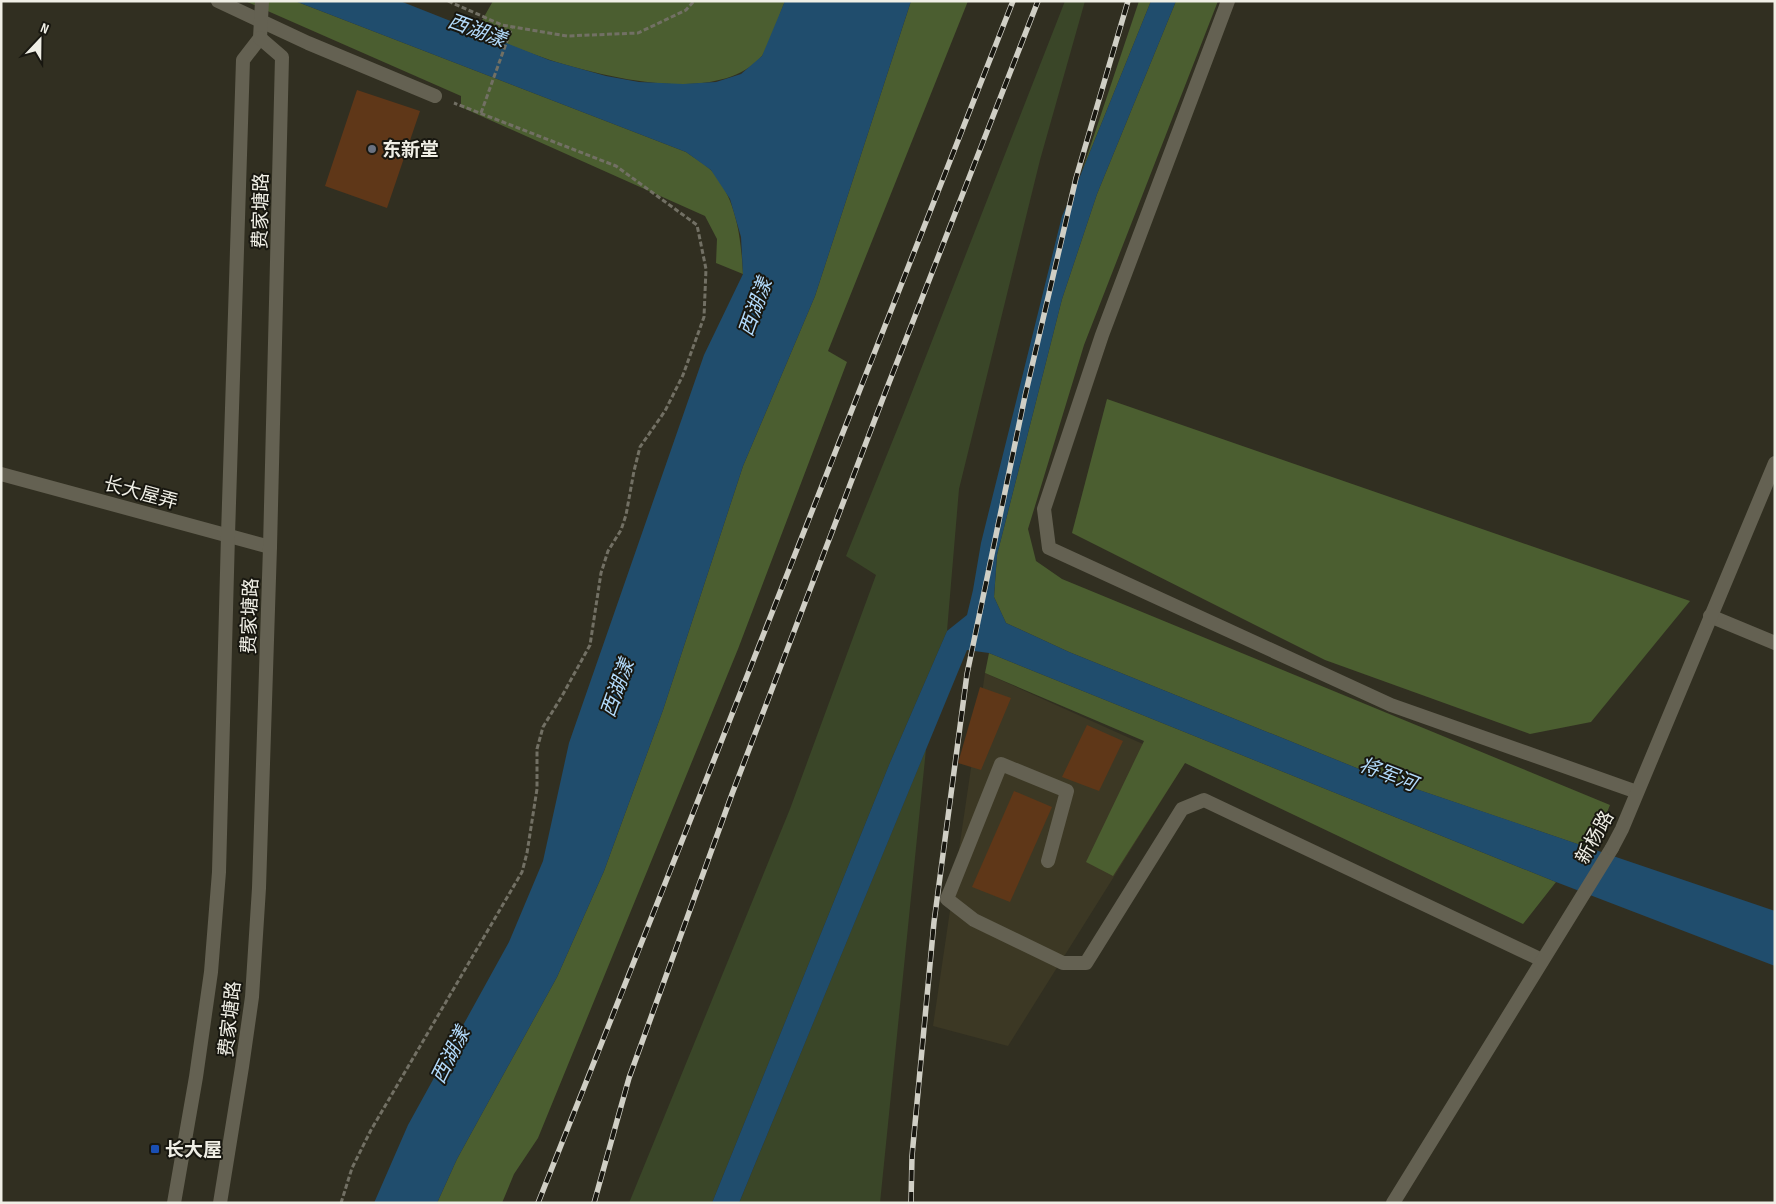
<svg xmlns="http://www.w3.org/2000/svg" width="1776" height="1204" font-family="'Sofia Sans Condensed','Noto Sans SC',sans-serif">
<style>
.built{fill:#3c3824}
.green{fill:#3a4628}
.forest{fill:#4b5e30}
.water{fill:#204d6d}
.building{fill:#5f3718}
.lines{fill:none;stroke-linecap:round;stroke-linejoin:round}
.path{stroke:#727064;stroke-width:3;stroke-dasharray:5 2.5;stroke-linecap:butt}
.service{stroke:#646152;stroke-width:14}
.minor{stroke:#646152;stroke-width:14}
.tertiary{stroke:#646152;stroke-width:14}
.rail-casing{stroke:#d0cfc5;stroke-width:5.5}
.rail{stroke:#181710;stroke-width:4;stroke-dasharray:11;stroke-linecap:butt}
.worship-dot{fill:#6b7280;stroke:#181710;stroke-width:2}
.transit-dot{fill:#1a4fb4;stroke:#181710;stroke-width:2}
.labels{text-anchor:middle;stroke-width:4;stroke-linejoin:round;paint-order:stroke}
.poi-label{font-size:19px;font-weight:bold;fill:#f0efe6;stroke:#181710;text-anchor:start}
.street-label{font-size:19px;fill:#f0efe6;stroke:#181710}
.water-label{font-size:20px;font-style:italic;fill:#b2dafb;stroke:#181710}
</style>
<rect width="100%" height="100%" fill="#312f21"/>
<path class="built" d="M985,673l200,90 -177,283 -75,-20z"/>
<g class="green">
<path d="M1065,1h20l-45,159 -81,329 -12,142 -58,134 -177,438h-83l161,-394 86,-234 -30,-19 57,-141z"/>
<path d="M926,749l-46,454h-141z"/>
</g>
<g class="forest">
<path d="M245,1h50l391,151c8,6 19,12 26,19 25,29 29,67 31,103l-27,-11 1,-24 -12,-23 -244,-109v-11z"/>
<path d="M493,1h292c-5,12 -17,49 -24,56 -44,49 -156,20 -211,3 -25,-8 -50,-19 -74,-29z"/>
<path d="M911,1h57l-140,350 19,11 -109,287 -200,489 -24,36 -12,29h-65l20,-44 100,-182 47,-106 59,-161 80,-244 72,-170z"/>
<path d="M1139,1h12l-70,173z"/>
<path d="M1176,1h42l-134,344 -56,184 8,32 26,18 548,226 -18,44 -223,-76 -300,-121 -63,-29 -12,-26 3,-42 65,-256 35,-105z"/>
<path d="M1107,399l583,202 -99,121 -61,12 -205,-74 -253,-127z"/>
<path d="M989,653l567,229 -33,42 -338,-161 -72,113 -27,-14 58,-121 -159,-68z"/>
</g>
<g class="water">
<path d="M295,1h105l149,59 57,16 33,6 44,2 33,-2 25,-8 21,-18 23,-55h126l-96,295 -72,170 -80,244 -59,161 -47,106 -100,182 -20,44h-63l34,-78 101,-183 34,-81 26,-118 135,-388 39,-81 -2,-37 -11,-38 -19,-29 -25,-18z"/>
<path d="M1151,1h25l-79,193 -35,105 -65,256 -3,42 12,26 63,29 300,121 406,138v55l-219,-84 -567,-229 -22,-3 -228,553h-27l177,-438 58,-134 20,-16 6,-25 8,-47 81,-327 19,-42z"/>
</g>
<g class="building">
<path d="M357,90l63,21 -33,97 -62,-22z"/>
<path d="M980,687l31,11 -30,72 -23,-7z"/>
<path d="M1087,725l36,16 -24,50 -37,-14z"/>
<path d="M1014,791l38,16 -42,95 -38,-15z"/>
</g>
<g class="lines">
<g class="path">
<path d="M448,1l54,24 65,11 71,-3 48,-23 8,-9"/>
<path d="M481,113l31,-86"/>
<path d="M341,1203l11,-35 19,-38 151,-258 5,-19 10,-64v-40l6,-22 19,-31 28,-51 11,-72 7,-22 13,-21 5,-15 8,-44 6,-24 25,-36 18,-36 21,-58 2,-48 -9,-44 -81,-59 -162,-63"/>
</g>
<g class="service">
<path d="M218,1l90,42 127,53"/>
<path d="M1228,1l-126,334 -58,174 5,39 342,157 246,87"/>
<path d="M1048,861l19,-70 -66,-27 -54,135 27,21 89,43h23l96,-154 22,-9 338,160"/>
</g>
<g class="minor">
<path d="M1,474l269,73"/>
<path d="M1710,616l65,27"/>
<path d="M1393,1203l219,-355"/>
</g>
<g class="tertiary">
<path d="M1612,848l10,-19 153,-366"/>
<path d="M174,1203l22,-126 15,-105 8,-100 9,-337 15,-475 17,-22 2,-37"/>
<path d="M220,1203l22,-136 10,-70 7,-109 11,-341 12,-490 -22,-19"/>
</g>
<g class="rail-casing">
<g id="rail">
<path d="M538,1203c160,-400 317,-801 475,-1202"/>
<path d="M594,1203l35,-125 103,-284 153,-401 153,-392"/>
<path d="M911,1203l1,-47 22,-234 33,-248 58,-278 51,-218 52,-177"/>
</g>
</g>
<use href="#rail" class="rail"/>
</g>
<circle class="worship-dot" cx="372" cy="149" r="5"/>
<rect class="transit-dot" x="150" y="1144" width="10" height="10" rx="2.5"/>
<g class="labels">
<g class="poi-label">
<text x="382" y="156">东新堂</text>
<text x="165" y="1156">长大屋</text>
</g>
<g class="street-label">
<text transform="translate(260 211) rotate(-89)" y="7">费家塘路</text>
<text transform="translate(141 492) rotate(15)" y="7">长大屋弄</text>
<text transform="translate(249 616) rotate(-88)" y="7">费家塘路</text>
<text transform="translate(1594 837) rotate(-61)" y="7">新杨路</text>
<text transform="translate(229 1019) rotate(-84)" y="7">费家塘路</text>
</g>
<g class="water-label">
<text transform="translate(477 30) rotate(20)" y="7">西湖漾</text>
<text transform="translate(755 307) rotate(-70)" y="7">西湖漾</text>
<text transform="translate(617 688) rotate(-70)" y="7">西湖漾</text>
<text transform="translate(1388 774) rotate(21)" y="7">将军河</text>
<text transform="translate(450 1055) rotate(-63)" y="7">西湖漾</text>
</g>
</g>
<rect width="1776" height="1204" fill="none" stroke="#f0efe6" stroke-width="5"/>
<g transform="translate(40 40) rotate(22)" stroke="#181710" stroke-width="4" paint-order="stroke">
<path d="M0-4L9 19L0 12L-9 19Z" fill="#f0efe6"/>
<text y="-8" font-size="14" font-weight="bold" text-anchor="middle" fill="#f0efe6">N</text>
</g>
</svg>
